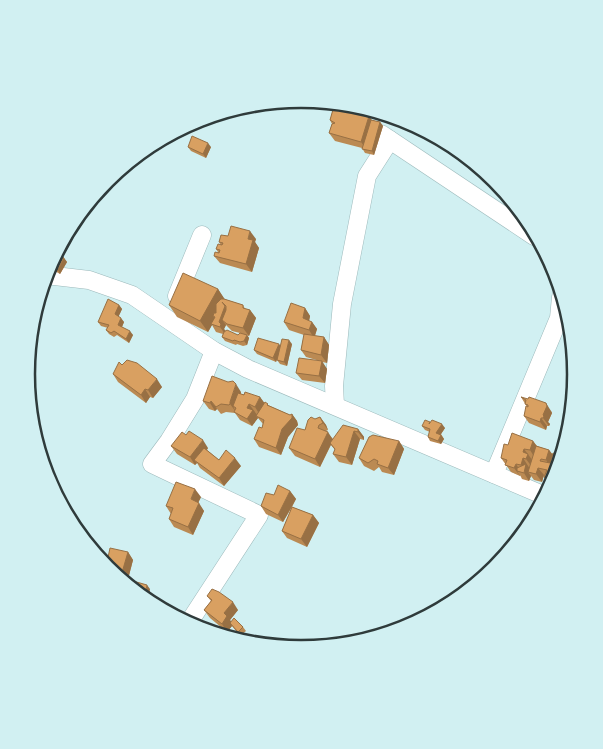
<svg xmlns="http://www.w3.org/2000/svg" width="603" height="749" font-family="'Archivo Narrow',sans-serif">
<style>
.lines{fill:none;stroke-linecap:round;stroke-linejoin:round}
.minor-casing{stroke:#9cb9bb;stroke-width:19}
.minor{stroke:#fff;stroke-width:18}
.wall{fill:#bb8a53;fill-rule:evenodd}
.shaded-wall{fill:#987044}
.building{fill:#d9a061;stroke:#987044}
.rim{fill:none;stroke:#2f3b3b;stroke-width:2.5}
</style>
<rect width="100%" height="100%" fill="#d1f0f2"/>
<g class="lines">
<g class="minor-casing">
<g id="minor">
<path d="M381,134l153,102"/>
<path d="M46,275l43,5 43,15 82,56 34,18 297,127"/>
<path d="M177,296l25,-61"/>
<path d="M335,405l-1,-19 8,-82 25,-128 23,-36"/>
<path d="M494,474l65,-156 2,-21"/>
<path d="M188,624l71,-109 -107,-51 17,-23 26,-42 19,-48"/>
</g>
</g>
<use href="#minor" class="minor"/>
</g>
<g class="wall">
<path d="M334,106l28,5 2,3 5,2 2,4 9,2 3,4 -9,29 -9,-2 -3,-5 -27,-7 -6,-8 3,-9 -2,-4z"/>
<path d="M398,119l26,13 -4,5 -17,-10z"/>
<path d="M188,147h23l-5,11 -15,-7z"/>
<path d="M228,236l28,3 -1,3 4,6 -7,24 -32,-9 -6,-7 4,-4 -2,-3 5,-4 -2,-3z"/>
<path d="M57,254l7,4 3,4 -7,12 -12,-7z"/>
<path d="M218,289l6,10 19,6 2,4 5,1 6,8 -7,18 -2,-1 2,3 -2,7 -4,1 -6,-2 -1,1 -11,-4 -3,-4 1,-3 -7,-2 -4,-7 -4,7 -31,-15 -8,-12zM226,325l6,6 8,2 -2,2 -12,-4 -2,-2z"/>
<path d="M119,305l3,4 -4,8 6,5 -2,5 11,8 -4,8 -12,-8 -3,2 -5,-3 -3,-4 2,-2 -7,-2 -3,-4z"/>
<path d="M305,308l5,8 -1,5 3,1 5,7 -2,7 9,1 5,8 -2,18 -5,-1 5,7 -2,14 -23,-3 -6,-7 24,-12 -14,-4 -5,-7 3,-15 -15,-5 -5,-8z"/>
<path d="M292,344l-5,22 -7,-2 -3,-4v-1l-1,3 -19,-8 -3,-4z"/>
<path d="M122,365l40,22 -9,11 -3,-1 -4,6 -28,-21 -5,-8z"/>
<path d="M241,392v2l19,3 4,6 6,3 20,9 2,-1 5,7 1,4 -10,12 -7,18 -22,-8 -5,-8 8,-11 1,-4 -5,-6 -6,8 -12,-6 -5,-7 -9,-1 -5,2 -4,-5 -2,2 -6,-2 -6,-8z"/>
<path d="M521,397l30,14 1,2 -4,9 2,2 -1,2h-2l-1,4 -17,-7 -5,-7 3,-9z"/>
<path d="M320,417l6,8 2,5 -2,1 7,8 25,-10 6,8v3l-4,-1 -8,26 -13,-3 -6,-8 2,-4 -4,-5 -11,22 -25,-11 -6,-8 26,-29z"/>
<path d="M430,422l15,6 -4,6 3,5 -3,5 -11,-3 -2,-4 2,-5 -5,-2 -3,-4z"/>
<path d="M399,441l5,8 -10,26 -12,-3 -3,-5 -5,4 -10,-5 -5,-8z"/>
<path d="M533,441l4,5 12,4 4,5 3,25 -4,6 -2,-1 -6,-8 1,-1 -1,-1 -2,7 -8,-2 -3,-4 -2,5 -7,-2 -2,-4v1l-9,-4 -10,-14 7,-13z"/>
<path d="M171,446l37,2 -1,2 12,10 22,6 -17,20 -24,-18 -3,-5 -2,2 -18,-11z"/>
<path d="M290,491l6,8 -4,8 21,8 6,8 -12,24 -20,-9 -5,-7 10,-24 -9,15 -17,-8 -5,-8 13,-11z"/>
<path d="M201,497l-3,6 6,8 -11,24 -19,-8 -5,-8 2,-5 -5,-8z"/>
<path d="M128,552l5,8 -6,23 -20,-14z"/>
<path d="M207,596l31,14 -8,10 1,2 12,5 3,4 -6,5 -8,-10 -5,6 -17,-14 -6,-8 7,-9z"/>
</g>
<g class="shaded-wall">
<path d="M359,111h3l3,5 -7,-3z"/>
<path d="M369,116l5,7 -7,27 -6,-8z"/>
<path d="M380,122l3,4 -9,29 -2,-4z"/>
<path d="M417,127l7,5 -4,5 -5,-8z"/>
<path d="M208,143l3,4 -5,11 -3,-4z"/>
<path d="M250,231l6,8 -1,3 4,6 -7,24 -6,-8 2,-25z"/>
<path d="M64,258l3,4 -7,12 -2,-4z"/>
<path d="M218,289l8,12 -4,1 8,12 -8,6 4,5 -2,4 2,3 -1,2 -5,-7 -1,-5 6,-16 -12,10 2,3 -4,5 1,1 -4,7 -8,-11z"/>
<path d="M119,305l3,4 -4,9 -3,-4z"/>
<path d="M305,308l5,8 -2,10 -5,-8z"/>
<path d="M250,310l6,8 -7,18 -6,-8z"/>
<path d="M121,318l3,4 -3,7 -3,-4z"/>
<path d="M312,322l5,7 -3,9 -5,-8z"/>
<path d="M130,331l3,4 -4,8 -3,-4z"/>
<path d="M247,335l2,3 -2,7 -3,-4z"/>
<path d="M324,337l5,8 -2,18 -6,-8z"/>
<path d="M289,340l3,4 -5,22 -3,-4z"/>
<path d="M279,344l3,4 -6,14 -3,-4z"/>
<path d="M322,361l5,8 -2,14 -6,-7z"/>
<path d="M157,379l5,8 -9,11 -5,-8z"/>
<path d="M236,384l5,8 -5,16 -3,-2 3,6 -6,-8v-2z"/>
<path d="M145,389l5,8 -4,6 -5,-8z"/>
<path d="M260,397l6,8 -6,10 -5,-8z"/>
<path d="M211,401l6,8 -2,2 -5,-8z"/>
<path d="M546,403l5,8 1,2 -4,9 2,2 -1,2 -6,-8v-3z"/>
<path d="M249,404l9,12h-2l2,2 -6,8 -5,-7v-11z"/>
<path d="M292,414l5,7 1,4 -10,12 -7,18 -5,-7 6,-19z"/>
<path d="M320,417l6,8 2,5 -5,-7z"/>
<path d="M541,418l6,8 -1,4 -6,-8z"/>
<path d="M442,424l3,4 -6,9 -3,-4z"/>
<path d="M358,429l6,8v3l-6,-8z"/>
<path d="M354,431l6,8 -8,26 -6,-8z"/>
<path d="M328,432l5,8 -13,27 -5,-8z"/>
<path d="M441,435l3,4 -3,5 -3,-3z"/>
<path d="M203,440l5,8 -11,14 -3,-2 3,3 -2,2 -5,-8z"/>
<path d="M399,441l5,8 -10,26 -6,-7z"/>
<path d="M533,441l5,7 -3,10 -5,-8z"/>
<path d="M524,449l9,12 -1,6 -6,-8 -3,-7z"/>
<path d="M549,450l6,8 -4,10 -5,-8z"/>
<path d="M235,458l6,8 -17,20 -5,-8z"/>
<path d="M523,458l9,14h-4l3,4 -2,5 -5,-8 1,-2 -4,-6z"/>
<path d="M560,460l-4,20 -2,2 -1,-2z"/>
<path d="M516,464l5,8 -4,-1 3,5 -6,-8z"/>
<path d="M538,468l6,7 -2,7 -6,-8z"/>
<path d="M195,489l6,8 -5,10 -5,-8z"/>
<path d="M290,491l6,8 -13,23 -5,-7z"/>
<path d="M199,503l5,8 -11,24 -5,-8z"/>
<path d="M313,515l6,8 -12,24 -6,-8z"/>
<path d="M128,552l5,8 -6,23 -2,-2 -4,-5z"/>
<path d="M147,585l3,4 -1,8 -4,-2z"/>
<path d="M233,602l5,8 -8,10 3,4 -3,-1 2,3 -5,6 -5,-8 2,-11z"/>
</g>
<g class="building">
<path d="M334,106l25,5 -1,2 11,3 -8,26 -32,-9 3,-9 3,-1 -5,-3z"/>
<path d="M398,118l9,2 10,7 -2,2z"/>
<path d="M371,120l9,2 -8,29 -10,-2z"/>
<path d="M192,136l16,7 -5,11 -15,-7z"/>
<path d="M231,226l19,5 -2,8 5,1 -7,24 -32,-8 1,-4 4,1 1,-3 -4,-1 2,-5 4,1 1,-2 -4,-1 2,-7 7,1z"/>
<path d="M57,254l7,4 -6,12 -8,-5z"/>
<path d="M183,273l35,16 -18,32 -31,-16z"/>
<path d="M108,299l11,6 -4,9 6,4 -3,7 12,6 -4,8 -12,-8 -3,2 -5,-3 3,-5 -11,-3z"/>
<path d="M221,299h3l19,6v3l7,2 -7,18 -16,-4 -5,-4 4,-10v-4l-4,-4 3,4 -6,16 2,2 -1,3 -9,-3 4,-7 -2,-1 1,-3h2v-9z"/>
<path d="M291,303l14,5 -2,10 9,4 -3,8 -25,-8z"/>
<path d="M227,330l11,5 2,-2 7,2 -3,6 -4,1 -6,-2 -1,1 -11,-4 2,-5z"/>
<path d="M304,334l20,3 -3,18 -20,-5z"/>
<path d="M258,338l21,6 -6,14 -19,-8z"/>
<path d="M282,339l7,1 -5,22 -7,-2z"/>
<path d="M299,358l23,3 -3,15 -23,-3z"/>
<path d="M127,360l10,3 20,16 -9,11 -3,-1 -4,6 -28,-21 6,-12 3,3z"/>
<path d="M212,376l16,6 5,-1 3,3 -6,18v2l-1,1 -8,-1 -5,3 -5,-6 -1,2 -7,-2z"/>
<path d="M245,392l15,5 -5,10 -6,-3 -2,4 6,2 -6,9 -13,-7 2,-4 -3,-2 5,-13 6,2z"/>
<path d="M521,397l7,2 1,-2 17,6 1,3 -4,9 1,1 -1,2h-2l-1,4 -16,-6 2,-10 2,1v-2l-3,-1 1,-4z"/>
<path d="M265,402l3,2 -1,1 23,10 2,-1v4l-10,11 -6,19 -22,-9 5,-12 3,1 2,-8 -8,-4z"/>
<path d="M311,417l4,2 5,-2 3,6 -4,2 -1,3 10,4 -13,27 -26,-11 8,-20 8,2 3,-10z"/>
<path d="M425,420l5,2 -1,2 3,-4 10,4 -6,9 5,2 -3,6 -10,-4 2,-8 -8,-3z"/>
<path d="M343,425l15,4v3l-4,-1 -8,26 -13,-3 2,-5 -5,-6z"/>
<path d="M189,431l14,9 -13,17 -19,-11 11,-14 4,3z"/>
<path d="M512,433l21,8 -3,9 -6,-1 -1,3 5,2 -2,5 -3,-1 -2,7 -5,-1 -2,4 -9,-3 2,-5 -6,-2 3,-14 4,1z"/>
<path d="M373,435l26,6 -11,27 -11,-4 1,-3 -4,-2 -6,4 -9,-5 10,-21z"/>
<path d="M536,446l13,4 -3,10 -5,-1 -1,2 10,2 3,-10 8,3 -8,24 -9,-3 3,-7 -9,-2 -2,6 -8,-2z"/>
<path d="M204,448l15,12 7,-10 9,8 -16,20 -25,-18z"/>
<path d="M526,464l-2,9 -7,-2v-3z"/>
<path d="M176,482l19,7 -4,10 8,4 -11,24 -19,-8 4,-11 -7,-2z"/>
<path d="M278,485l12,6 -12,24 -17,-9 5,-13 8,2z"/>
<path d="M292,507l21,8 -12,24 -19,-8z"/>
<path d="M110,548l18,4 -7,24 -6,-1 -8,-6 -1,-2z"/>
<path d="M133,581l14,4 -2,10 -13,-9z"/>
<path d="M212,589l7,3 14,10 -9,11 3,3 -5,8 -18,-14 8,-10 -5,-4z"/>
<path d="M234,618l9,9 -5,5 -8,-9z"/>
</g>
<path d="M0 0H603V749H0ZM35 374a266 266 0 1 1 532 0a266 266 0 1 1-532 0Z" fill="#d1f0f2" fill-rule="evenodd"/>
<path class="rim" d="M35 374a266 266 0 1 1 532 0a266 266 0 1 1-532 0Z"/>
</svg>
